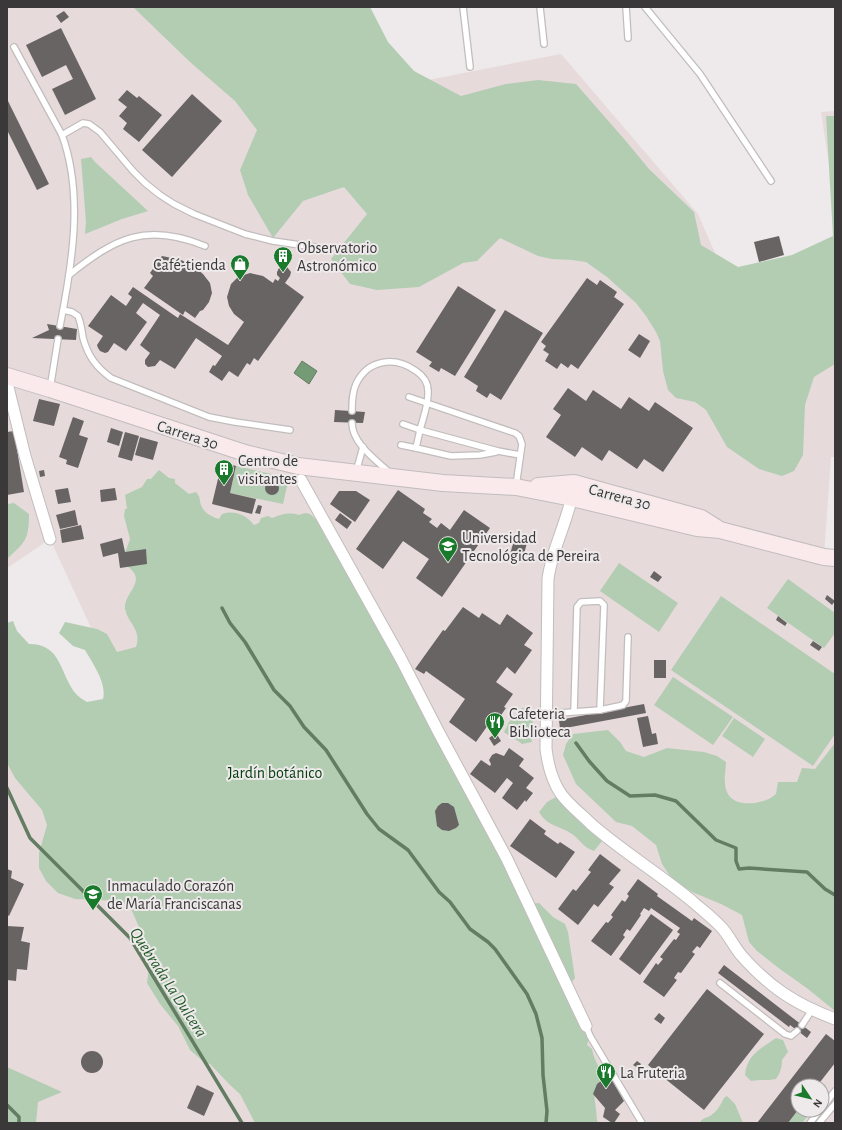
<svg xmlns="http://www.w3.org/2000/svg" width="842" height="1130" font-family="'Alegreya Sans',sans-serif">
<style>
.built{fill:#e7dadb;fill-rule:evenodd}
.green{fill:#b3cdb3}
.water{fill:#749b75;stroke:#637d63}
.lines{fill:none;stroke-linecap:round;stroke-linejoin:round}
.stream{stroke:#637d63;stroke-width:3.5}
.building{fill:#686464}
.lane-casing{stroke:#c1bdbd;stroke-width:8}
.street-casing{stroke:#c1bdbd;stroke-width:13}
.secondary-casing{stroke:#c1bdbd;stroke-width:18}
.lane{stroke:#fff;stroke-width:5.5}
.street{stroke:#fff;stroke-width:11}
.secondary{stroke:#fbeaec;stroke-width:16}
.labels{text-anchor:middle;stroke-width:4;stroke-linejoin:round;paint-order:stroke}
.poi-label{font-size:16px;fill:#3a3838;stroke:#eee9ea;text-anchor:start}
.street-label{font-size:16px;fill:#3a3838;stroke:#eee9ea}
.park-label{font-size:16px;fill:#003e0b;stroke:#eee9ea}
.water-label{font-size:17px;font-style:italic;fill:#235c29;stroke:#eee9ea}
</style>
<rect width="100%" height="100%" fill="#eee9ea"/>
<g class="built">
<path d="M7,7h326l90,74 138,-27 137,160 27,62 110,-33v214h-4l-7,99 11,2v565h-827l-1,-2v-429l116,23 -19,-59 -54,-117 -43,29zM798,1086h24v24h-24z"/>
<path d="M835,111v92l-14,-91z"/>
</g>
<g class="green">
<path d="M133,7h237l18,35 26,29 47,25 45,-12 32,-4 38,4 49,56 24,29 45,43 7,33 37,22 54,-12 41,-19 -7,-120h9v248l-21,13 -9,28 -2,50 -9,16 -12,5 -23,-7 -32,-22 -21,-37 -11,-8 -19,-4 -8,-8 -5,-19 -3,-30 -4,-9 -10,-16 -10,-13 -29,-26 -21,-15 -14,-2 -20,-1 -14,-3 -38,-18 -23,23 -14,2 -44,24 -42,3 -27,-6 -19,-25 36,-45 -23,-27 -41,14 -30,37 -25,-43 -8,-25 17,-40 -22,-29 -45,-39z"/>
<path d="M91,157l4,5 53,49 -26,8 -37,15 1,-12 -5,-63z"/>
<path d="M236,466l53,12 -6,26 -53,-11z"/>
<path d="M159,470l10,8 6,1v4l14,11 7,-2c5,6 3,7 5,13 3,8 11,12 18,14l3,-5c13,-4 24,1 32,11l5,-2 2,-5 7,-2 4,2c9,-4 18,-6 27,-3 7,-3 12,-2 16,4l8,1 206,384 10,-1 14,14 12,7 3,8 7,46 -7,9 22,49 -3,9 5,4c2,13 10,19 10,31 -11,11 -7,17 -6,30 1,5 0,8 2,13h-343l-15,-29 -10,-9 -20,-21 -6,-2 -14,-12 -12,-24 -18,-22 -13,-21 2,-15 -1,-21 -17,-38 -10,-8 -46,-2 -17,-6 -12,-12 -7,-13v-15l8,-28 -5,-15 -27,-32 -8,-15v-140l6,-2 4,10 12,13c34,0 30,31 48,51 3,3 7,5 10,7l16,-3c4,-16 -10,-35 -18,-49l-12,-4 -14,-13 6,-11 32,7 10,5 10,18 19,-5c6,-18 -8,-23 -11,-38 -2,-17 24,-27 2,-43l-2,-13 5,-14 -6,-23 1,-7h2l-2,-14 17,-8 5,-8h4z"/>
<path d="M14,503l15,11c0,26 -4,28 -22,45v-55z"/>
<path d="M619,563l59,40 -19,29 -59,-41z"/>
<path d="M788,579l47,34v20l-11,15 -57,-40z"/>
<path d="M721,596l114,78v60l-22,32 -142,-96z"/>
<path d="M673,677l60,40 -20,28 -59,-40z"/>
<path d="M522,708l7,1 6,4 -5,20 2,9 -10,2c-5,-5 -12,-7 -18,-12l5,-10z"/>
<path d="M734,718l31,21 -12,18 -31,-21z"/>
<path d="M608,730l12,12 6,9 18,6 23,-9 37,4 13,4 9,6c0,7 -2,14 -1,21 1,23 25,23 41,17 4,-1 7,-4 10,-6l2,-12h19l5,-14 13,1 20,-26v268l-27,-22 -28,-20 -23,-18 -8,-9 -7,-27 -21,-11 -29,-12 -20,-13 -10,-15 -6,-19 -24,-19 -16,-4 -40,-38 -13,-29 3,-11 7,-10z"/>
<path d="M556,797c15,16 33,27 46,44l-8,10c-13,-5 -12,-10 -22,-17 -13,-9 -24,-7 -33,-22l8,-10z"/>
<path d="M776,1038l7,2 5,12 -6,8c0,8 -2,13 -6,19 -9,2 -16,0 -25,2l-6,-6c2,-20 15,-26 31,-37z"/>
<path d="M7,1067l55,25 -24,10 -2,21h-29z"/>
<path d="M727,1096l8,8 8,19h-43c2,-5 6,-5 10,-7 7,-4 11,-12 14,-18z"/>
<path d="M798,1110h15l-11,13h-14z"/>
</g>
<path class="water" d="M302,361l15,10 -8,13 -15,-11z"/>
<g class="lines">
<g class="stream">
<path d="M222,608l8,15 15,19 29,48 16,16 14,21 22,23 41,64 12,15 29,21 31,42 11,10 20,27 18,13 7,7 32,45 9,20 6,24 1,37 4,36 -1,12"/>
<path d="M576,743l13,18 18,20 23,15 25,-1 21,6 40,39 20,8v13l3,8 10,-1 58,4 18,17 10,6"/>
<path d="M7,788l23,50 100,100 112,185"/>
<path d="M7,1105l12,12v6"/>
</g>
</g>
<g class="building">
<path d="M64,11l5,6 -8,6 -5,-7z"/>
<path d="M61,28l35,71 -31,16 -13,-26 21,-10 -7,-14 -24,12 -16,-32z"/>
<path d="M127,90l10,8 2,-2 23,19 -23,27 -16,-13 4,-6 -8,-7 8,-9 -9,-7z"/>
<path d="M192,94l30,27 -50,56 -30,-27z"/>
<path d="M7,99l42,85 -12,6 -30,-60z"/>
<path d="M779,236l5,19 -25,7 -5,-20z"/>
<path d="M162,256l19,4 11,5 11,9 7,9 2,10 -3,9 -6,8 -3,1 -5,7 -10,-7 -2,4 -39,-27 9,-12 -3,-3z"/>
<path d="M283,266l4,1 4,5 -1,4 -5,7 19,14 -46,64 -4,-3 -4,7 -3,-2 -9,14 -9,-6 -7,10 -13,-9 4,-7 2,1 7,-10 -26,-18 -21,31 -15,-9 -5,6 -7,1 -3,-3v-4l5,-7 -10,-8 20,-30 -17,-12 -7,10 11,9 -21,29 -12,-8 -6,9 -3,1 -5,-2 -2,-3 -1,-3 6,-9 -15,-10 23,-31 15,11 6,-9 -4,-3 5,-7 45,31 2,-4 48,31 16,-23 -10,-8 -5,-8 -2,-9 4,-13 7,-7 12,-4 13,3 10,7 2,-4 3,2 2,-3 -3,-3v-3l2,-4z"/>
<path d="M587,278l10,7 3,-5 17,12 -3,5 10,7 -46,65 -7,-5 -3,4 -7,-5 -4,6 -12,-8 4,-7 -6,-4 3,-4 -5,-4z"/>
<path d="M458,286l38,24 -41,66 -14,-8 -2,4 -10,-6 3,-4 -16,-10z"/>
<path d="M505,310l38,23 -42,67 -11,-7 -3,5 -11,-7 2,-5 -14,-9z"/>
<path d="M47,324l30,5 -1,11 -44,-2 17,-8z"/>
<path d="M639,334l11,7 -10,17 -12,-8z"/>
<path d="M568,388l18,13 7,-11 28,19 8,-12 20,14 6,-9 38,26 -30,44 -19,-13 -7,10 -28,-19 -7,11 -20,-14 -7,10 -29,-20 15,-22 -8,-6z"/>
<path d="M39,399l21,5 -6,22 -21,-5z"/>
<path d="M335,410l30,2 -2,11 -29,-1z"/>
<path d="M73,417l11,4 -5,14 9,3 -10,30 -12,-4 1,-4 -8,-3z"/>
<path d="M111,428l12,4 -4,14 -12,-4z"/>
<path d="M14,431l10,61 -17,3v-63z"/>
<path d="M125,432l14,4 -7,25 -14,-4z"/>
<path d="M140,437l18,5 -5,18 -18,-5z"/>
<path d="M222,462l14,4 -6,27 26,6 -4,15 -40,-10z"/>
<path d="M44,470l1,6 -5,1 -1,-6z"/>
<circle cx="272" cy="488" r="7"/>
<path d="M68,488l3,14 -13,2 -3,-14z"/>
<path d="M115,488l2,12 -16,2 -1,-12z"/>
<path d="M398,490l27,19 -2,4 9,6 -3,3 8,6 4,-5 9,7 14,-20 26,18 -48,69 -26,-19 13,-19 -26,-18 -20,28 -27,-20z"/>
<path d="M339,491h17l14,9 -15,22 -25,-18z"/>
<path d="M258,505l4,1 -2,8 -5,-1z"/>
<path d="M75,510l3,15 -18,4 -4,-14z"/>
<path d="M340,513l12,9 -5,7 -12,-9z"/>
<path d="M81,525l3,14 -22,4 -2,-13z"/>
<path d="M122,538l3,14 21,-3 1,15 -27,4 -2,-15 -15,4 -3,-13z"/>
<path d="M514,540l13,3 -5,18 -13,-3z"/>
<path d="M654,571l8,6 -4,5 -8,-5z"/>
<path d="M827,595l8,6 -3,4 -7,-6z"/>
<path d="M463,607l16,11 3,-5 18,12 7,-11 26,19 -9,12 8,5 -17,24 -8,-7 -11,15 17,12 -9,13 2,1 -9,13 -4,-3 -17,24 -27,-20 16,-23 -39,-28 -2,3 -9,-5 28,-39 2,1z"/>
<path d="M778,616l9,7 -2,3 -9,-6z"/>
<path d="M813,641l9,6 -3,4 -9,-6z"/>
<rect x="654" y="660" width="12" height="18"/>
<path d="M644,704l2,9 -86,16 -1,-9z"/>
<path d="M648,716l4,18 4,-1 2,11 -15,3 -6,-29z"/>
<path d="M496,733l5,8 -7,5 -5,-8z"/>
<path d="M509,748l15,11 -5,7 15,12 -8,10 7,5 -7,9 -1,-2 -8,10 -15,-12 11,-15 -6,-5 -12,15 -25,-19 11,-14 9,6 1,-2 -2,-4 3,-5 4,-2 8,3z"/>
<path d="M442,803h6l6,4 5,18 -3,3 -7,3 -7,-1 -5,-4 -2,-15 3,-5z"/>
<path d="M530,819l16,12 -2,3 14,10 2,-2 15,10 -19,26 -46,-32z"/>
<path d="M600,854l21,16 -12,14 5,3 -16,20 -4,-3 -16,21 -20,-16 15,-20 3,2 15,-19 -3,-2z"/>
<path d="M7,869l5,2 -1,7 13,6 -15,32 -2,-1z"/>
<path d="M638,879l20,15 -1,2 35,25 2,-3 18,13 -12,17 -3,-2 -5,6 3,2 -14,19 -3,-1 -4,6 3,2 -13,17 -21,-15 13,-19 2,2 5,-6 -3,-2 14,-18 2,1 4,-6 -3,-2 3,-4 -29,-20 -2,3 -5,-3 -4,6 1,1 -11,16 -3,-2 -4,6 2,2 -14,19 -20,-15 15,-19 2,1 5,-6 -2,-2 11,-15 3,2 4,-6 -2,-2z"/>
<path d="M651,914l22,16 -33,45 -21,-16z"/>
<path d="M7,926l17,1 -3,14 9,2 -3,27 -10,-1 -1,12 -9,-1z"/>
<path d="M724,965l87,67 -4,6 -17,-13 -1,2 -71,-54z"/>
<path d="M707,989l57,45 -60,76 -56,-45z"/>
<path d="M659,1013l6,5 -4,6 -7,-5z"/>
<path d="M826,1034l9,7v22l-18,23h-19v24l-10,13h-31z"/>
<circle cx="92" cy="1062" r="11"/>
<path d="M637,1061l4,3 -3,4 -5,-3z"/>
<path d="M609,1075l15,26 -9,9 5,4 -6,9h-2l-9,-6 2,-9 -12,-14 4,-10z"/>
<path d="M197,1085l17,8 -10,23 -17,-8z"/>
</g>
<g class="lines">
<g class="lane-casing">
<g id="lane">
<path d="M463,7l7,60"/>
<path d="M540,7l4,37"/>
<path d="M626,7l2,31"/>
<path d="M645,7l55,67 71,107"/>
<path d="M14,47l48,88c22,60 10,130 -2,191"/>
<path d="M62,135l21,-12 6,1 11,8 33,39 12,12 15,12 14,9 20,10 51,20 28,7 55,8"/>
<path d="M69,275c46,-37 77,-53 136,-29"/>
<path d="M63,310l9,2 6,4c3,7 4,15 5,22 5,18 13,29 28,40l98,39 26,5 55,8"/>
<path d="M50,389l8,-50"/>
<path d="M409,397l106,36 4,3 3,8 -6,42"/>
<path d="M352,411c0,-9 0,-18 4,-27 12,-25 39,-28 60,-13 6,4 12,11 12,20 1,12 -5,27 -8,39l78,21 22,4"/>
<path d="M352,423c0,20 24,37 38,50"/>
<path d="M403,424l17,6 -4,18 35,8 29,-1 16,-3"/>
<path d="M401,445l15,3"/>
<path d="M356,472l7,-25"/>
<path d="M574,711l3,-104 4,-5 19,-1 4,4 -4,105"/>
<path d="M546,714l54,-4 19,-4 4,-1 3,-4 2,-64"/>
<path d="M720,983l65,51 6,2 6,-5"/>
<path d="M802,1025l10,-15"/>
<path d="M586,1026l4,10 52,87"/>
<path d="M822,1108l13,-17"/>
<path d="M810,1123l10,-13"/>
<path d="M819,1123l16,-19"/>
</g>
</g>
<g class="street-casing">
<g id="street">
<path d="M7,383l18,73 25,83"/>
<path d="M301,480l100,179 37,72 69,128 79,167"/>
<path d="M573,491c-5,30 -21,57 -25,88l-2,170c2,16 6,32 15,45 9,12 20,20 30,30 32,28 69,50 101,77 10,9 21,17 30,27 7,8 12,18 19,27 28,32 54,49 94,64"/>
</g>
</g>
<g class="secondary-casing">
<g id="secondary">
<path d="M7,376l43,13 195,64 53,13 145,17 73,4 56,11 125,30 23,2 104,27 11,1"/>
<path d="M538,486l36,-3 127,35 16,10"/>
</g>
</g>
<use href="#lane" class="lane"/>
<use href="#street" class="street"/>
<use href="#secondary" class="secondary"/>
</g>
<defs>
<g id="building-pin" transform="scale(1)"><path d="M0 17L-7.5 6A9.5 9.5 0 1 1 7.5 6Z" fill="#1a7a2b" stroke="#eee9ea"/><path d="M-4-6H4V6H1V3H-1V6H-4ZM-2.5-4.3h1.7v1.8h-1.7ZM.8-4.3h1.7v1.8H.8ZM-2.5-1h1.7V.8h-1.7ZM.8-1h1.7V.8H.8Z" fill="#fff"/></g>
<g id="shop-pin" transform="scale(1)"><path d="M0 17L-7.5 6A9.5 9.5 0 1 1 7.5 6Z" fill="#1a7a2b" stroke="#eee9ea"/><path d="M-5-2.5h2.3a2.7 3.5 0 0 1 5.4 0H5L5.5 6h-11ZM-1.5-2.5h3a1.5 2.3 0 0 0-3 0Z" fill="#fff"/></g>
<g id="university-pin" transform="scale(1)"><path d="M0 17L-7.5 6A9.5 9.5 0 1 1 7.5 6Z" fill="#1a7a2b" stroke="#eee9ea"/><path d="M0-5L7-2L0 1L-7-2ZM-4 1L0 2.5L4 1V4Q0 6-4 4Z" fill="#fff"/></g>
<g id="restaurant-pin" transform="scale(1)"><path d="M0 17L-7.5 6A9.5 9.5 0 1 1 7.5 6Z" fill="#1a7a2b" stroke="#eee9ea"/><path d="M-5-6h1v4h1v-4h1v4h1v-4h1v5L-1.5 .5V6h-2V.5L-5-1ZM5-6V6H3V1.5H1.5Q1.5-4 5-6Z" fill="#fff"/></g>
<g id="school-pin" transform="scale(1)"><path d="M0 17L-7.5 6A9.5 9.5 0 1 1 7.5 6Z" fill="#1a7a2b" stroke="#eee9ea"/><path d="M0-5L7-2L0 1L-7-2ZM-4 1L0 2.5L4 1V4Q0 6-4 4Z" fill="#fff"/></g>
</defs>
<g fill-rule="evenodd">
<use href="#building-pin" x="283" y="256"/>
<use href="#shop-pin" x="240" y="264"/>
<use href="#building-pin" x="224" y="469"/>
<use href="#university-pin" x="448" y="546"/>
<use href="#restaurant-pin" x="495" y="722"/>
<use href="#school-pin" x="93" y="894"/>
<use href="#restaurant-pin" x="606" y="1072"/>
</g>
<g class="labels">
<g class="poi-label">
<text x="297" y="253">Observatorio<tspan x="297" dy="18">Astronómico</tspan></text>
<text x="226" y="270" text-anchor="end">Café-tienda</text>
<text x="238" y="466">Centro de<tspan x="238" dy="18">visitantes</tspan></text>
<text x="462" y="543">Universidad<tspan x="462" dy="18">Tecnológica de Pereira</tspan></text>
<text x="509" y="719">Cafeteria<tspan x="509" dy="18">Biblioteca</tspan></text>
<text x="107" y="891">Inmaculado Corazón<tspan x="107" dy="18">de María Franciscanas</tspan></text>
<text x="620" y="1078">La Fruteria</text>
</g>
<g class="street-label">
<text transform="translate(188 434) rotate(18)" y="6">Carrera 30</text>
<text transform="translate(620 496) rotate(15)" y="6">Carrera 30</text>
</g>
<g class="park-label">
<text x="275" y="778">Jardín botánico</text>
</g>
<g class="water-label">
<text transform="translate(169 982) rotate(57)" y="6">Quebrada La Dulcera</text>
</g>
</g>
<rect width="842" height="1130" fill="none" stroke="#3a3838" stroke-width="16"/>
<g transform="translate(810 1098) rotate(125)"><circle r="19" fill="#eee9ea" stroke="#a6a2a3"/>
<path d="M0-3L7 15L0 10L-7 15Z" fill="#1a7a2b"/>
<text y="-6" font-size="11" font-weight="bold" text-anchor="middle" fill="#3a3838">N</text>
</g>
</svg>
